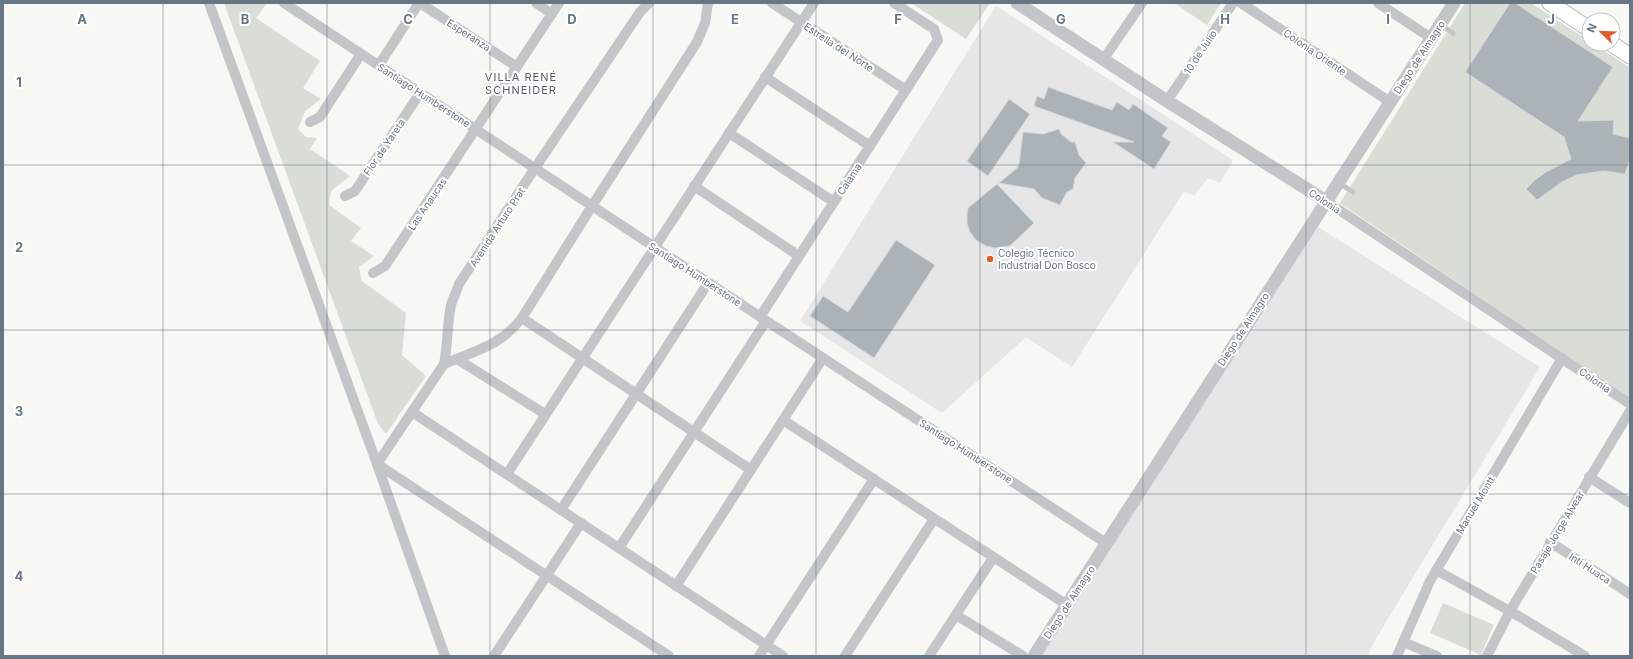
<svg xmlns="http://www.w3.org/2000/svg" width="1633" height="659" font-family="Inter,sans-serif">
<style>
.built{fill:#e5e6e5}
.green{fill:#d8ded5}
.building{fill:#abb3b9;stroke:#d8d8d6}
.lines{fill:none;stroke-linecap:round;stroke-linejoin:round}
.secondary-casing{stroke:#b6bbc0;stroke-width:17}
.service{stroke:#c2c6c9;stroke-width:5}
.minor{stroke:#c2c6c9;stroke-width:10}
.tertiary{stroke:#c2c6c9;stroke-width:13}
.secondary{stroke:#fff;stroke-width:15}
.grid{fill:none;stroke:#667685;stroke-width:1;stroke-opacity:0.55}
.poi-dot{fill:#e45b27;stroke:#fff;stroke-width:1.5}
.labels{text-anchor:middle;stroke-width:4;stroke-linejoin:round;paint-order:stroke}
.street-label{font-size:10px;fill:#667685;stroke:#fff}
.poi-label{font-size:10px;fill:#667685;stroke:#fff;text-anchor:start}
.neighbourhood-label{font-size:11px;letter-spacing:1px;fill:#545f6a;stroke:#fff}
.grid-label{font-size:13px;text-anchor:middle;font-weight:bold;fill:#667685;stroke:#fff;stroke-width:4;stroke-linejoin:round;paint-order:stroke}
</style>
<rect width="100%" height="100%" fill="#f7f7f4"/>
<g class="built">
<path d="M996,6l237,154 -13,23 -12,-5 -14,18 -10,-5 -112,176 -46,-30 -84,76 -142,-92z"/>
<path d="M1315,225l225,142 -166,275 -6,14h-327z"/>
</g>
<g class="green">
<path d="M224,3h43l-11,15 64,43 -17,27 18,11 -16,12 -7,18 8,8 11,1 -7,11 40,27 -19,15 -2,14 32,23 -10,13 23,15 -15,11 3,14 44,32 -4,42 24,21 -40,58 -8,-10z"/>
<path d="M911,3h79l-24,36z"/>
<path d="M1174,3h47l-14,22z"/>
<path d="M1465,3h66l58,38v3h5l36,24v331l-290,-196z"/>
<path d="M1443,603l51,22 -13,30 -51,-22z"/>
</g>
<g class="building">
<path d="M1510,3h5l98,64 -35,54 36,-1 -1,14 17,4v21l-5,15 -22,-3 -26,4 -15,7 -25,18 -11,-11 9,-9 11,-8 25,-13 -7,-22 -99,-65z"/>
<path d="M1048,87l64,23 5,-8 12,8 4,-6 35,24 -6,8 9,6 -17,27 -41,-27h21l-100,-36 3,-10 7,3z"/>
<path d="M1009,99l21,15 -42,62 -21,-15z"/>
<path d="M1059,129l2,5 10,8h4l4,13 7,8 -11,15 -2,11 -6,3 -7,13 -18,-7 -8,-9 -35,-6 18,-15 2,-4 4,-32 20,2z"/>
<path d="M997,184l37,39 -24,23 -15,2 -9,-2 -10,-6 -6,-8 -3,-9v-10l1,-5z"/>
<path d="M896,240l39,25 -61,93 -64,-42 13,-20 25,16z"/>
</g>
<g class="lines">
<g class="secondary-casing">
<g id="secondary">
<path d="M1550,3l39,26"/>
<path d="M1612,44l18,12"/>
</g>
</g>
<g class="service">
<path d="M1441,25l12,8"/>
<path d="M1339,183l14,9"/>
</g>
<g class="minor">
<path d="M209,3l168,461 68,192"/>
<path d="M284,3l507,334 315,206"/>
<path d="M420,3l97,64"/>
<path d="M536,3l16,11"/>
<path d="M772,3l134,87"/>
<path d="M1241,3l149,99"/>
<path d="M1378,3l53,35"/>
<path d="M1103,60l39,-57"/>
<path d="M379,65l40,-62"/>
<path d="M765,77l105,69"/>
<path d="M1167,101l66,-98"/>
<path d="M310,122l10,-5 41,-63"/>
<path d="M729,133l105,69"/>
<path d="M694,186l105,70"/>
<path d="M345,196l10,-5 65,-98"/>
<path d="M1326,201l304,203"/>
<path d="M373,273l12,-7 174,-263"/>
<path d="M760,317l178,-277 -4,-11 -40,-26"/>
<path d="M522,318l229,152"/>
<path d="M457,359l88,55"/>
<path d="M444,364c32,-14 55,-17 78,-46l70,-112 105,-164 8,-19 3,-20"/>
<path d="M412,412l371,244"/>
<path d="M783,420l284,185"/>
<path d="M377,464l67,-100c4,-20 3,-40 7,-59 2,-7 6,-14 8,-21l76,-116 105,-156 9,-9"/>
<path d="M377,464l292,192"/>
<path d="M507,474l307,-471"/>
<path d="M1589,477l41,26"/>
<path d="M561,510l147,-227"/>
<path d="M1550,542l80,52"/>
<path d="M619,548l147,-227"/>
<path d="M1436,570l74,41 75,45"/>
<path d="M676,586l147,-228"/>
<path d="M956,615l67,41"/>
<path d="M1403,642l34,14"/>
<path d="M494,656l87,-133"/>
<path d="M759,656l115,-177"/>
<path d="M845,656l89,-137"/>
<path d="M929,656l64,-98"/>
<path d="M1397,656l33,-75 132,-223"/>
<path d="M1487,656l23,-45 120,-200"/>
</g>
<g class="tertiary">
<path d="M1017,3l150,98 159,100"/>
<path d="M1034,656l420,-653"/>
</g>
<use href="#secondary" class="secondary"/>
</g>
<path class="grid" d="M163,3v653M327,3v653M490,3v653M653,3v653M816,3v653M980,3v653M1143,3v653M1306,3v653M1470,3v653M3,165h1627M3,330h1627M3,494h1627"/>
<circle class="poi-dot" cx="990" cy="259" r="4"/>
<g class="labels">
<g class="street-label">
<text transform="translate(469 35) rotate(33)" y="4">Esperanza</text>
<text transform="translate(839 47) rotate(33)" y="4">Estrella del Norte</text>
<text transform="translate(1200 52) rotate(-56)" y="4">10 de Julio</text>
<text transform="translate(1315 52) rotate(34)" y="4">Colonia Oriente</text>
<text transform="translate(1419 57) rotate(-57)" y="4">Diego de Almagro</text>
<text transform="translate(424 95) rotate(33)" y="4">Santiago Humberstone</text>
<text transform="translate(384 147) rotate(-56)" y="4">Flor de Yareta</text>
<text transform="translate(849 179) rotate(-57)" y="4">Calama</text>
<text transform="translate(1325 201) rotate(33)" y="4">Colonia</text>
<text transform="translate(427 204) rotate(-56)" y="4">Las Anaucas</text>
<text transform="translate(497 227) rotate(-57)" y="4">Avenida Arturo Prat</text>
<text transform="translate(695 274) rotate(33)" y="4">Santiago Humberstone</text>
<text transform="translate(1243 329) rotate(-57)" y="4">Diego de Almagro</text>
<text transform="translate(1595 380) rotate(34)" y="4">Colonia</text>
<text transform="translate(966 451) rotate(33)" y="4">Santiago Humberstone</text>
<text transform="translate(1475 505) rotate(-59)" y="4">Manuel Montt</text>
<text transform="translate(1557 532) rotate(-59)" y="4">Pasaje Jorge Alvear</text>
<text transform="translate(1590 568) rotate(33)" y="4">Inti Huaca</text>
<text transform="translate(1069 602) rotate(-57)" y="4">Diego de Almagro</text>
</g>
<g class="poi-label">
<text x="998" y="257">Colegio Técnico<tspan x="998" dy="12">Industrial Don Bosco</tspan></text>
</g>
<g class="neighbourhood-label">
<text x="521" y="81">VILLA RENÉ<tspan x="521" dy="13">SCHNEIDER</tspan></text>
</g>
</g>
<g class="grid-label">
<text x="82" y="24">A</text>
<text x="245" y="24">B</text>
<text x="408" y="24">C</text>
<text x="572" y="24">D</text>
<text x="735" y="24">E</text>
<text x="898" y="24">F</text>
<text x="1061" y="24">G</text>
<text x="1225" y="24">H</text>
<text x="1388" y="24">I</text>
<text x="1551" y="24">J</text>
<text x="19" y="87">1</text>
<text x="19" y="252">2</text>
<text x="19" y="416">3</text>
<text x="19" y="581">4</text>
</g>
<rect width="1633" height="659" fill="none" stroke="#667685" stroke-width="8"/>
<g transform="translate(1601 32) rotate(293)"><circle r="19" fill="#ffffff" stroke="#c2c8ce"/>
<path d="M0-3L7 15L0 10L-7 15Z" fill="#e45b27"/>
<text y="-6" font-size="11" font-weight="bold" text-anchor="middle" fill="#667685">N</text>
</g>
</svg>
